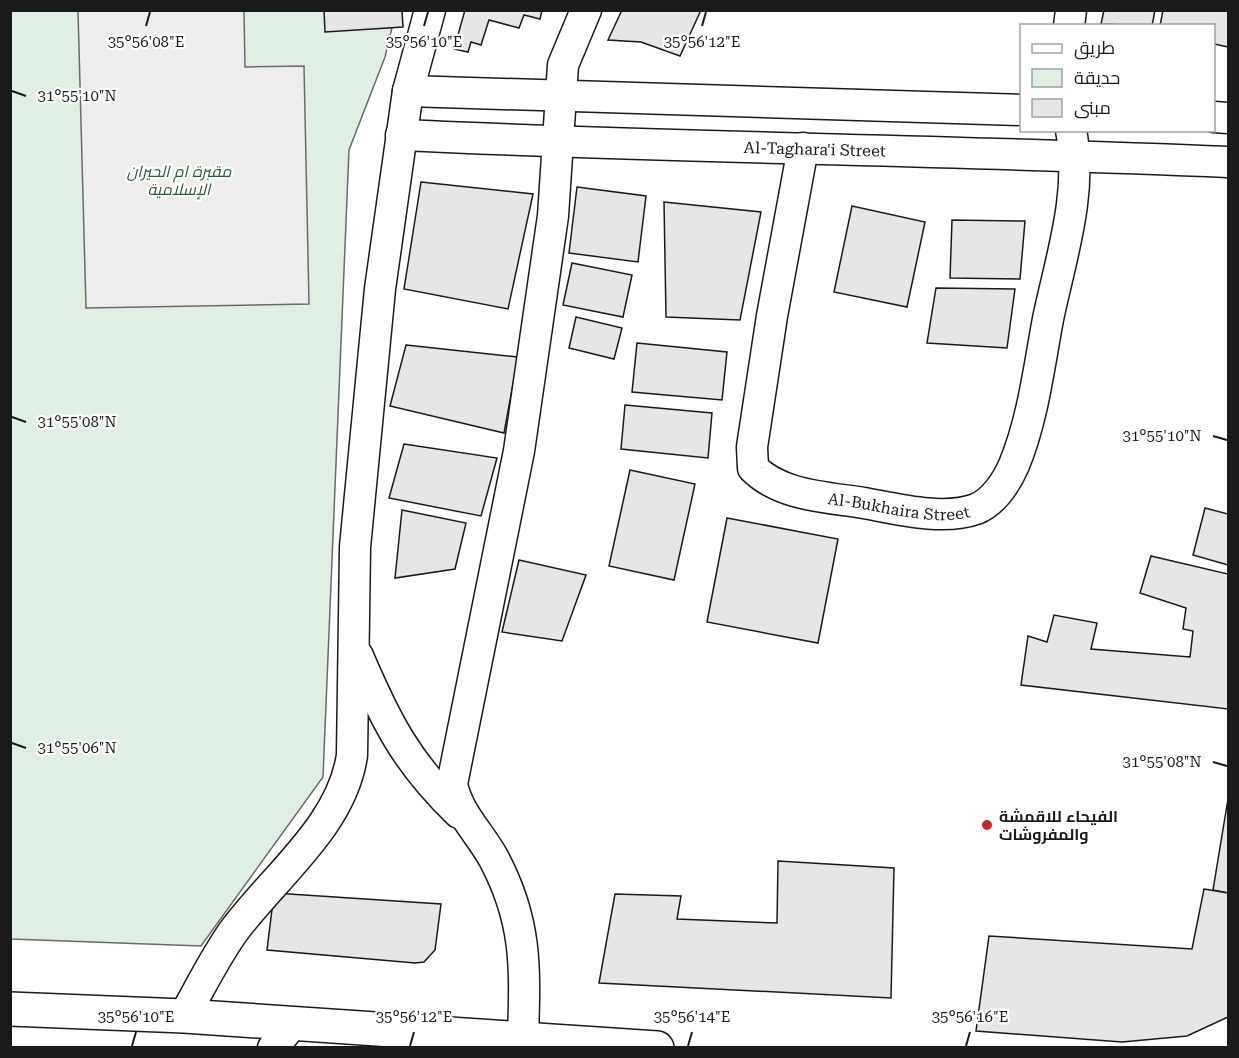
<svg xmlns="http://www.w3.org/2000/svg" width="1239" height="1058" font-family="'Roboto Serif',Cairo,serif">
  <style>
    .green { fill: #e0efe3; stroke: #6a6a6a; stroke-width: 1.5 }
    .parking { fill: #ededed; stroke: #6a6a6a; stroke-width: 1.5 }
    .building { fill: #e6e6e6; stroke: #1a1a1a; stroke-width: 1.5 }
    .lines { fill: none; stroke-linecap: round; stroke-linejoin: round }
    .street-casing { stroke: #1a1a1a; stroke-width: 33 }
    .secondary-casing { stroke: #1a1a1a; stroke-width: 36 }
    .street { stroke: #fff; stroke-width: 30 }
    .secondary { stroke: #fff; stroke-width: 33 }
    .ticks { fill: none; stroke: #1a1a1a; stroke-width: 2 }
    .poi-dot { fill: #c62828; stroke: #fff; stroke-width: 2 }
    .labels { text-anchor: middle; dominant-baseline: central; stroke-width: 4.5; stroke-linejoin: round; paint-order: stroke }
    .street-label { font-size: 16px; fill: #1a1a1a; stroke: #fff }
    .park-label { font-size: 16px; font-style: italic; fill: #2b5a34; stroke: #fff }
    .poi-label { font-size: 16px; font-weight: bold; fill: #1a1a1a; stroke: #fff; text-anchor: start }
    .ticks-label { font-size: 15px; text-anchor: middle; fill: #1a1a1a; stroke: #fff; stroke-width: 4.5; stroke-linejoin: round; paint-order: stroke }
  </style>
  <rect width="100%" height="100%" fill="#fff"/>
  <!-- green -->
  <polygon class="green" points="11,11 396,11 385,57 349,150 323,777 201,946 11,939"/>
  <!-- parking -->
  <polygon class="parking" points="78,11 244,11 245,67 304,66 309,304 86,308"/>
  <!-- building -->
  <g class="building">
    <polygon points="324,10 402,10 403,27 325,32"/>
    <polygon points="465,10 542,10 540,19 524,15 519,28 489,20 481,45 471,42 468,52 454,49"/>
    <polygon points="622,10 701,10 680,56 641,42 608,40"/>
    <polygon points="1104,10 1155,10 1152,26 1101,24"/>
    <polygon points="1163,10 1228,10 1228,47 1214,44 1214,26 1160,26"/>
    <polygon points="421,182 533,194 508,309 404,289"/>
    <polygon points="577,187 646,196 638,262 569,253"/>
    <polygon points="664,202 761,212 740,320 666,317"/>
    <polygon points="852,206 925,222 907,307 834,292"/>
    <polygon points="952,220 1025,221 1020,279 950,278"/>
    <polygon points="572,263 632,275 623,317 563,305"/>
    <polygon points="936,288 1015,289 1007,348 927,343"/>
    <polygon points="576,317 622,328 614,359 569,348"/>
    <polygon points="637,343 727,352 722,400 632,392"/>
    <polygon points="406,345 518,357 504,433 390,406"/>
    <polygon points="625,405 712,413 708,458 621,449"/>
    <polygon points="404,444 497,458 481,516 389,498"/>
    <polygon points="630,470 695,484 674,580 609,566"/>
    <polygon points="1205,508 1228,514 1228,565 1193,555"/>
    <polygon points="402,510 466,523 455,569 395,578"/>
    <polygon points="727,518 838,539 818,643 707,622"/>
    <polygon points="1151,556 1228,574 1228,709 1021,685 1028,636 1047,642 1054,615 1097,623 1091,649 1190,657 1193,631 1183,629 1186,608 1140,593"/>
    <polygon points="519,560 586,575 562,641 502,632"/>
    <polygon points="1228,799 1228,893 1213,890"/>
    <polygon points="778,861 894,868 891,998 599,983 615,894 681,896 677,919 777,923"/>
    <polygon points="1204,889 1228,893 1228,1017 1187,1036 1122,1042 976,1031 989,936 1192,949"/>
    <polygon points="274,893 441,904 435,950 424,962 415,963 267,950"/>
  </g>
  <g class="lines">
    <defs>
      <g id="street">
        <polyline points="1069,26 1071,10"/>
        <polyline points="408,91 1022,110"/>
        <polyline points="1214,117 1228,118"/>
        <path id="s1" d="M401 135C677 148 953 150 1228 162"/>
        <path id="s2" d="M803 148 772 316 752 447 753 468C781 496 826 497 864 503 897 509 943 521 976 509 994 502 1007 481 1014 465 1033 419 1039 367 1048 319 1061 257 1083 193 1071 130"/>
        <path d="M358 656C386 722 407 763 459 813"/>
        <path d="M184 1016C200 988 214 959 233 932 274 876 342 826 352 755L355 547 380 289 408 91 430 10"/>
        <path d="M523 1039C525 970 528 923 494 859 480 833 458 814 452 784L519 451 553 216 563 65 586 10"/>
        <polyline points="273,1048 292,1024"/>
      </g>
      <polyline id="secondary" points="10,1009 184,1016 657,1048"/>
    </defs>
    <!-- street casing -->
    <use href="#street" class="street-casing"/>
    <!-- secondary casing -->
    <use href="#secondary" class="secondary-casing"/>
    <!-- street -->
    <use href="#street" class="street"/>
    <!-- secondary -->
    <use href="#secondary" class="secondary"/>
  </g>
  <!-- ticks -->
  <path class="ticks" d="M146 26 150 12M424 26 428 12M702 26 706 12M12 91 26 96M12 417 26 422M1213 436 1227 440M12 743 26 748M1213 762 1227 766M132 1046 136 1032M410 1046 414 1032M688 1046 692 1032M966 1046 970 1032"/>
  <!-- markers -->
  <circle class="poi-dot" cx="987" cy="825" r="6"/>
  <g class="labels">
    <!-- street labels -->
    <g class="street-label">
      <text stroke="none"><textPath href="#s1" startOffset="414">Al-Taghara'i Street</textPath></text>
      <text stroke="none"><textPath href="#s2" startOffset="478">Al-Bukhaira Street</textPath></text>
    </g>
    <!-- park labels -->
    <g class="park-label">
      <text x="179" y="171">مقبرة ام الحيران<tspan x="179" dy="18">الإسلامية</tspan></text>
    </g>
    <!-- poi labels -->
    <g class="poi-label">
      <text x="999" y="816">الفيحاء للاقمشة<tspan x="999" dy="18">والمفروشات</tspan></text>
    </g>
  </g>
  <g class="ticks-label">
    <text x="146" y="47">35°56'08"E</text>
    <text x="424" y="47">35°56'10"E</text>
    <text x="702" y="47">35°56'12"E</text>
    <text x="77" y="101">31°55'10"N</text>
    <text x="77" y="427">31°55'08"N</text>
    <text x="1162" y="441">31°55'10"N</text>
    <text x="77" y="753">31°55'06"N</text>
    <text x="1162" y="767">31°55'08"N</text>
    <text x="136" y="1022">35°56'10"E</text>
    <text x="414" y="1022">35°56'12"E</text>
    <text x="692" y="1022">35°56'14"E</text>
    <text x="970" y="1022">35°56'16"E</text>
  </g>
  <!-- border -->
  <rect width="1239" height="1058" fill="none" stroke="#1a1a1a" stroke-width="24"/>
  <!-- legend -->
  <rect x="1020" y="24" width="195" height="108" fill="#ffffff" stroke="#a3a3a3" stroke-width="1.5"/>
  <rect x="1032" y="44" width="30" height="9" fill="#ffffff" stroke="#a3a3a3" stroke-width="1.5"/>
  <text x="1074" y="54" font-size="18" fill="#1a1a1a">طريق</text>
  <rect x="1032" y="69" width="30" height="18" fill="#e0efe3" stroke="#a3a3a3" stroke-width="1.5"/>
  <text x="1074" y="84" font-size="18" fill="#1a1a1a">حديقة</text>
  <rect x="1032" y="99" width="30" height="18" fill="#e6e6e6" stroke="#a3a3a3" stroke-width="1.5"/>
  <text x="1074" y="114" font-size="18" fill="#1a1a1a">مبنى</text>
</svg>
